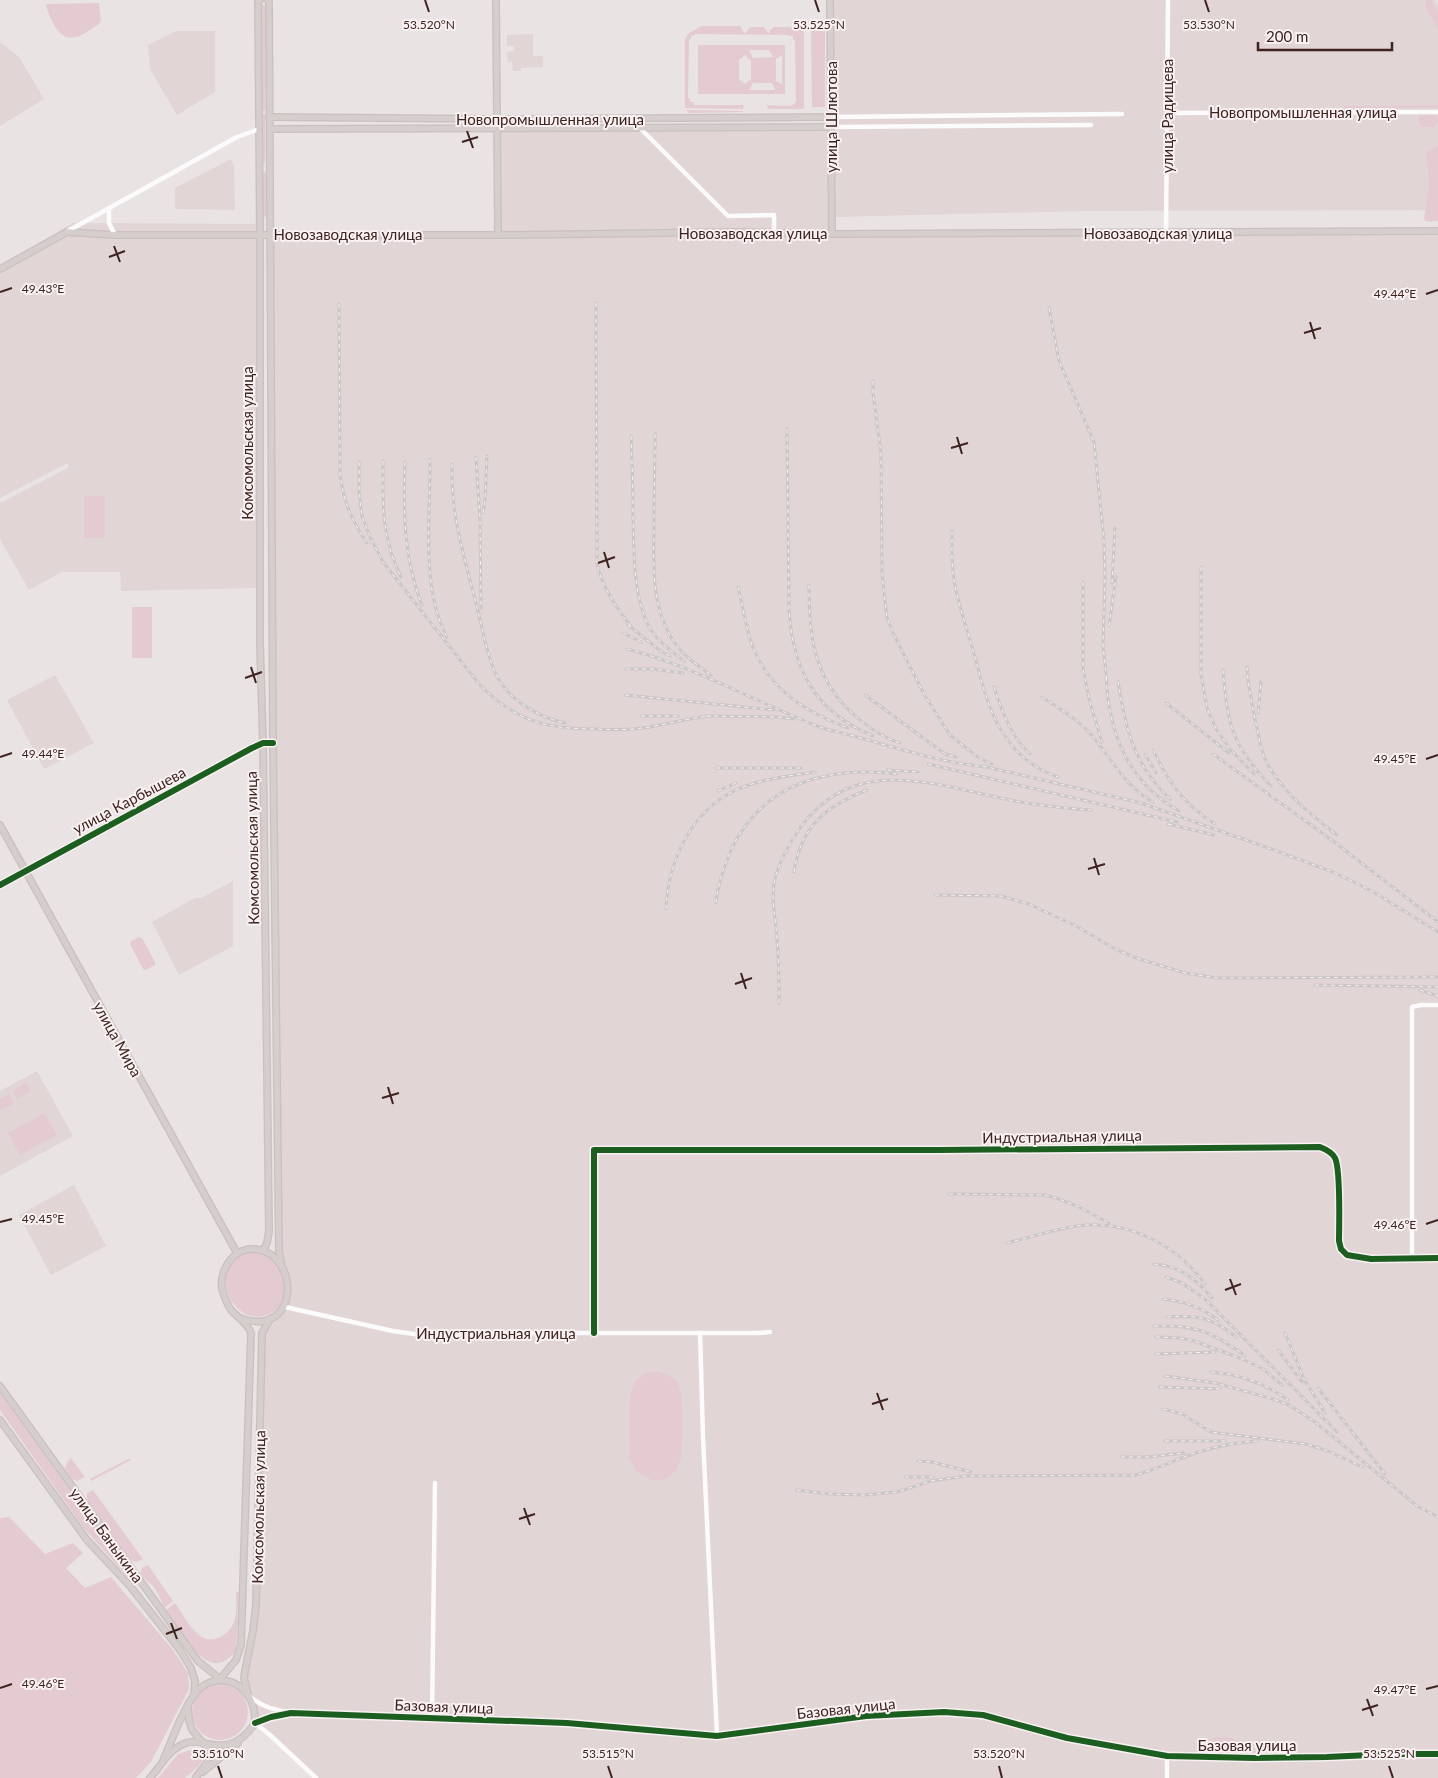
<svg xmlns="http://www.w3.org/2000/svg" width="1438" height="1778" font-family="Lato,sans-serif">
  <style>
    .built { fill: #e1d5d6 }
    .green { fill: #e4cbd2; fill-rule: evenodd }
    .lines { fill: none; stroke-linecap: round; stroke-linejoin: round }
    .major-casing { stroke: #c9c0bf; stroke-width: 8 }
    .minor { stroke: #fcfbfb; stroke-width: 4.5 }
    .major { stroke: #d5cecd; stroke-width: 5.5 }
    .rail-casing { stroke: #cbc7c6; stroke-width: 3 }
    .rail { stroke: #f9f1f2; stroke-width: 1; stroke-dasharray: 4; stroke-linecap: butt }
    .cycleway-casing { stroke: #f9f1f2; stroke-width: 9 }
    .cycleway { stroke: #1b5e20; stroke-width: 6 }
    .ticks { fill: none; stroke: #3e231f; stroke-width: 2 }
    .labels { text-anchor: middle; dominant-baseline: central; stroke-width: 4; stroke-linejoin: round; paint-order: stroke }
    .street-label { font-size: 15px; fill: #3e231f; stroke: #f9f1f2 }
    .ticks-label { font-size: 12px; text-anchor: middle; fill: #3e231f; stroke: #f9f1f2; stroke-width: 4; stroke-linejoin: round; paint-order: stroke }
  </style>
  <rect width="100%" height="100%" fill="#e9e3e3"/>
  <!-- built -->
  <g class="built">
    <polygon points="832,0 1435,0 1438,5 1438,210 1084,211 836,217"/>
    <polygon points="176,31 215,31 215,92 177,115 150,69 148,45"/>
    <polygon points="533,34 533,56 543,56 543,67 521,68 521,71 513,71 512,62 508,62 507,52 514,51 514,46 507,46 507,35"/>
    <polygon points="0,42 19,57 44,99 0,126"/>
    <polygon points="500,131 829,131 830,232 500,233"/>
    <polygon points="231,159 234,166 235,210 175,209 175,188"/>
    <polygon points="72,223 257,224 258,588 121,591 120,572 62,572 29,590 0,539 0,503 68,468 68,463 0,498 0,267"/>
    <polygon points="1438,231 1438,1778 315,1778 255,1723 247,1676 253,1631 265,1326 285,1307 280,1265 271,234"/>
    <polygon points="55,675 94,743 44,769 7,700"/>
    <polygon points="233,881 233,946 179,975 152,922 195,898 201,898"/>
    <polygon points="37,1071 73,1136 0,1176 0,1091"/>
    <polygon points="74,1185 106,1246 51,1275 19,1215"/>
  </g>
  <!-- green -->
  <g class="green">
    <polygon points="1426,0 1431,0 1438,13 1438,29 1425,6"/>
    <path d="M99 3 101 20 99 24C81 36 66 48 53 23 50 17 47 11 46 4Z"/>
    <polygon points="263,4 266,7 265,111 261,111 261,6"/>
    <polygon points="702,26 740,26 745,34 750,27 764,27 769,34 770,30 774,27 804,27 804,109 768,109 767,105 791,106 794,104 796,101 795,40 793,40 793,36 789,36 789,35 695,34 695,35 691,36 691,39 689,39 688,98 690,99 690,102 694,102 694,105 744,105 743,109 685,108 685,39 689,33"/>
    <polygon points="811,26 825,26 825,107 812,107"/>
    <path d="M698 45H785V94H698ZM769 50 773 57 753 58 749 50ZM745 55 751 61V79L745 84 739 79V60ZM782 55V84L776 81V59ZM753 83H772L775 90H749Z"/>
    <polygon points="1342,104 1345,106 1438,105 1438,108 1344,108"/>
    <polygon points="686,110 743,111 743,112 689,113"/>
    <polygon points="261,114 265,114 265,162 263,163 262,162"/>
    <polygon points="1420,115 1436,116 1438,119 1434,127 1422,127 1418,119"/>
    <polygon points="1438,146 1438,221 1433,221 1433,222 1425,221 1424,218 1429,186 1426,152"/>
    <polygon points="264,172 266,173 266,216 264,217 262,217 262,173"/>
    <rect x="84" y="496" width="21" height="42"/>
    <rect x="132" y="607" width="20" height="51"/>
    <polygon points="139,937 142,938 155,962 155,965 146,970 143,969 130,944 131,941"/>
    <polygon points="26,1083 31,1091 17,1099 13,1091"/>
    <polygon points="9,1094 14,1103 0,1111 0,1099"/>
    <polygon points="44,1113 57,1135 20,1155 8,1133"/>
    <path d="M257 1251C278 1257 292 1283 282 1303 280 1309 273 1313 267 1315 229 1329 201 1256 257 1251Z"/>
    <path d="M657 1371C667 1373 676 1377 680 1388 683 1394 683 1449 681 1457 681 1460 679 1464 677 1468 664 1490 637 1480 630 1459 630 1446 628 1396 632 1388 637 1377 645 1372 657 1371Z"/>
    <polygon points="0,1392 136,1582 136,1584 134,1584 83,1527 0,1410"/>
    <polygon points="71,1458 85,1477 77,1481 72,1479 65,1468 67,1462"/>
    <polygon points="128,1459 131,1460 91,1481 90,1479"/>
    <polygon points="93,1490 143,1559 136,1562 130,1560 87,1500 87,1493"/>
    <polygon points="9,1517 45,1554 73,1543 83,1553 66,1568 85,1588 111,1577 173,1650 188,1673 189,1689 151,1762 136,1778 0,1778 0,1518"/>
    <path d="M148 1565 173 1601 164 1608C161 1600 158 1591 152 1585 147 1581 144 1579 140 1573L142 1568Z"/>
    <path d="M236 1592H239L236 1650C209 1689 181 1631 166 1610L175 1603C182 1613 189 1627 199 1635 212 1646 231 1635 235 1619 237 1611 236 1601 236 1592Z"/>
    <circle cx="220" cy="1712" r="28"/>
    <path d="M1215 1737C1228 1737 1237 1736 1244 1749L1213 1750 1210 1748 1209 1744 1212 1739Z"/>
    <path d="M194 1749 205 1750C205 1764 194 1770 185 1778H158L178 1754Z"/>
  </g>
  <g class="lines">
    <defs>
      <g id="major">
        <polyline points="260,0 258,2 260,234 260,644 263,743 269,1231 267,1243 263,1250"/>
        <polyline points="268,0 269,2 273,743 279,1251 282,1268"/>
        <polyline points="496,0 498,235"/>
        <polyline points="830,0 832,234"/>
        <polyline points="269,117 497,119 831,117"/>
        <polyline points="270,129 831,127"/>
        <polyline points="0,269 67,232 115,235 498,235 740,232 832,234 1438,231"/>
        <polyline points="0,825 237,1253"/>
        <polyline points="0,1386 198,1661 220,1679"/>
        <polyline points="0,1420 87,1540 130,1586 180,1650 191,1668 195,1681 194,1696"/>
        <path d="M220 1679 236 1660 241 1645 251 1333C247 1322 238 1318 231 1310 227 1304 224 1296 222 1289 220 1277 225 1265 233 1257 238 1252 246 1249 253 1249 301 1251 301 1340 240 1318"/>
        <polyline points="248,1695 244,1678 245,1671 253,1631 256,1605 262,1333 270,1319"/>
        <polyline points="188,1708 189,1720 192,1730 209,1750 207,1763 196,1777"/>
        <polyline points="203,1772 238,1743"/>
        <path d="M150 1778C161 1766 169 1749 186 1743 194 1740 201 1743 209 1744 230 1749 244 1740 255 1723 255 1708 252 1696 239 1686 226 1677 208 1679 197 1691 184 1706 171 1742 163 1761"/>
      </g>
    </defs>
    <!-- major casing -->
    <use href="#major" class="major-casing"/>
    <!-- minor -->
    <g class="minor">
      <polyline points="1167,113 1438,112"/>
      <polyline points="831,117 1122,114"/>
      <polyline points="831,127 1091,125"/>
      <polyline points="640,128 728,216 774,215 774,233"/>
      <polyline points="109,210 109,223 115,235"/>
      <polyline points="68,231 237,137 259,129"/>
      <polyline points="1166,233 1168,0"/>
      <polyline points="0,885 252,748 263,743 273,743"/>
      <polyline points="1412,1258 1412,1007 1421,1005 1438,1005"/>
      <polyline points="285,1307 393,1331 421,1335 515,1333 758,1333 770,1332"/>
      <path d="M594 1333V1150H938L1320 1147C1325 1149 1332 1152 1335 1158 1341 1170 1339 1225 1339 1241L1341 1249 1347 1255 1371 1259 1438 1258"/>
      <polyline points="700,1333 703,1437 717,1736"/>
      <path d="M249 1696C261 1706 271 1709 287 1712"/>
      <polyline points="432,1719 435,1483"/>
      <polyline points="255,1723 271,1717 291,1713 567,1723 717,1736 866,1716 944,1712 983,1715 1067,1738 1167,1756 1254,1758 1327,1757 1391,1754 1438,1754"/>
      <polyline points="255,1723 270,1735 316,1778"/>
      <polyline points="1167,1778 1167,1756"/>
    </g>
    <!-- major -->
    <use href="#major" class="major"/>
    <defs>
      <g id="rail">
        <path d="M596 303 597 564C603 589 617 608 632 628"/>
        <path d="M339 304 340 473C343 501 351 519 367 543"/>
        <polyline points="1049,308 1059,361 1094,442 1104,541 1105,579 1103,645 1107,683"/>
        <polyline points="873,381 873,393 881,453 882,574 887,618 894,635 925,696 950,735 976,756 992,764"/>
        <path d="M787 429 789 608C792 669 815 712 873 736"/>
        <path d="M655 434C655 463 654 492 654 521 654 562 650 603 672 639 681 654 697 665 711 675"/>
        <path d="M631 436C632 461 633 487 633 513 634 548 632 603 653 633 661 644 674 653 684 661"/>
        <polyline points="476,457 480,519 481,608"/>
        <path d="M430 459C431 514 420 588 447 637"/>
        <path d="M383 461C383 505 381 536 401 577"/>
        <path d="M359 462V491L362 516 370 537 383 562 479 684C515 721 545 729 596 729 615 730 632 730 650 727 671 723 690 718 711 716"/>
        <path d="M405 462C403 511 404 560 422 605"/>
        <path d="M452 464C450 512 465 561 477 607 483 631 487 658 499 680 512 702 541 718 565 723"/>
        <polyline points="483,513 485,500 487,456"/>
        <path d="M952 531C952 549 951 567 955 585 959 608 968 631 974 654 982 682 988 712 1005 736 1017 755 1037 770 1058 777"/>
        <polyline points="1201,567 1201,675 1207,708 1216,729 1231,750 1254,774"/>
        <polyline points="1083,582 1083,669 1090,703 1102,742"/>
        <polyline points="1112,583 1115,528"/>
        <path d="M809 585C809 635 813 676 851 712 866 726 881 737 900 743"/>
        <path d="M738 587C743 607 746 629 753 648 771 691 806 712 848 728"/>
        <polyline points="628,625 662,652 670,656"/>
        <polyline points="1109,626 1116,577"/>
        <polyline points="623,633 641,642"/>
        <path d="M627 649C693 666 754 701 817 726 830 731 844 733 857 737 900 749 943 763 987 767L1141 803 1260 845 1333 872 1356 883 1375 893 1438 932"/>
        <path d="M1247 667C1248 686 1252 705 1256 724 1259 736 1260 749 1266 761 1281 791 1311 815 1337 835"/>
        <polyline points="626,669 654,669 683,673"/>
        <path d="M1223 670C1228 725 1231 745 1271 786"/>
        <path d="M1106 677C1109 734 1128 782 1179 811"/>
        <path d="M1118 681C1125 727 1134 766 1170 799"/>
        <path d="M994 687C1002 711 1011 737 1030 754"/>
        <polyline points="625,695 774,710"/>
        <polyline points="865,695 945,754 956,757"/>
        <path d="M1042 697C1057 707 1073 716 1086 729 1110 754 1121 784 1153 802"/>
        <polyline points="1166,703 1229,753"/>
        <polyline points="1258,713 1261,682"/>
        <polyline points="641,716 678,716"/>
        <polyline points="706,716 778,717 793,719"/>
        <path d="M1153 750C1170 784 1182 803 1215 824"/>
        <polyline points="1145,754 1156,773"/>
        <polyline points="1213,754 1329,838 1438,922"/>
        <polyline points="928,764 1177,822"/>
        <polyline points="716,768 801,768"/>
        <polyline points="888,770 918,772"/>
        <polyline points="718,791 736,783"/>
        <polyline points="1168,824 1214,835"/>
        <path d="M794 872C801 826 826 806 867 790"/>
        <polyline points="935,895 1001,896 1029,904 1076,926 1115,949 1136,958 1185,973 1217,978 1438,977"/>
        <path d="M716 903C718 883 724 866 732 848 764 782 829 766 896 774"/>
        <path d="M666 909C668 862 690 813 734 791 759 779 788 776 815 772"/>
        <polyline points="1315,985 1438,987"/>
        <polyline points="1420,990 1438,996"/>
        <path d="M779 1003C779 982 779 960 777 939 776 919 771 903 774 883 777 866 790 842 800 828 853 754 932 784 1005 799 1033 805 1062 808 1091 810"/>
        <polyline points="949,1194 1044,1195 1056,1198 1079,1207 1109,1223"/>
        <path d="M1007 1243C1032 1237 1060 1227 1086 1225 1132 1222 1179 1247 1205 1284"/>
        <path d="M1154 1264C1180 1266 1195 1278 1212 1298"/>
        <polyline points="1166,1277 1182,1283 1205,1299 1337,1432"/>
        <path d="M1163 1299C1184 1301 1201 1307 1218 1320"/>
        <path d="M1167 1317C1198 1315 1211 1317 1236 1337"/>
        <path d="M1154 1326C1195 1325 1212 1331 1245 1356"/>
        <polyline points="1285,1333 1304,1379 1325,1413"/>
        <polyline points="1156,1337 1180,1338 1194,1341 1240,1358 1263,1369 1282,1385"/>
        <polyline points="1278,1350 1302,1382"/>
        <polyline points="1156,1354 1215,1352"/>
        <path d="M1211 1372C1240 1374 1264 1383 1288 1400"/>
        <polyline points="1165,1376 1215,1383 1273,1399 1289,1405 1315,1422 1417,1506 1438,1517"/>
        <polyline points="1160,1387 1220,1389"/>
        <polyline points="1318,1388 1385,1474"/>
        <polyline points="1163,1409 1182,1414 1211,1432 1306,1444 1328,1451 1362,1467"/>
        <polyline points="1165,1441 1225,1441"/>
        <polyline points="1121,1457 1147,1457 1184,1453"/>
        <polyline points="918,1461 932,1462 971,1472"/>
        <polyline points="905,1477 933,1477"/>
        <path d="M797 1490 830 1494 864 1495 897 1492 931 1481 966 1476 1135 1475C1152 1471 1166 1464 1182 1458 1206 1448 1231 1443 1257 1441"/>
      </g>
    </defs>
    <!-- rail casing -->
    <use href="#rail" class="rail-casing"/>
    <!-- rail -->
    <use href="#rail" class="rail"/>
    <defs>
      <g id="cycleway">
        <polyline points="0,885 252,748 263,743 273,743"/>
        <path d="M594 1333V1150H938L1320 1147C1325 1149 1332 1152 1335 1158 1341 1170 1339 1225 1339 1241L1341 1249 1347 1255 1371 1259 1438 1258"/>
        <polyline points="255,1723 271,1717 291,1713 567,1723 717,1736 866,1716 944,1712 983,1715 1067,1738 1167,1756 1254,1758 1327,1757 1391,1754 1438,1754"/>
      </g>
    </defs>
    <!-- cycleway casing -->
    <use href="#cycleway" class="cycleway-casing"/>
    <!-- cycleway -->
    <use href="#cycleway" class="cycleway"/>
  </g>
  <!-- ticks -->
  <path class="ticks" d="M425 0 429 12M815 0 819 12M1205 0 1209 12M467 131 473 148M462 142 478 137M114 246 120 262M109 257 125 251M0 292 12 288M1426 294 1438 290M1310 322 1315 339M1304 333 1321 328M957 437 962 454M951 448 968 443M604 552 609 568M598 563 615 557M251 667 256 683M245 678 262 672M0 757 12 753M1426 759 1438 755M1094 858 1099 875M1088 869 1105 864M741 973 746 989M735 984 752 978M388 1087 393 1104M382 1098 399 1093M0 1222 12 1219M1426 1224 1438 1220M1230 1279 1236 1295M1225 1290 1241 1284M877 1393 883 1410M872 1404 888 1399M524 1508 530 1525M519 1519 535 1514M171 1623 177 1639M166 1634 182 1628M0 1688 12 1684M1426 1689 1438 1686M1367 1699 1373 1716M1362 1710 1378 1705M218 1766 222 1778M608 1766 612 1778M999 1766 1002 1778M1389 1766 1393 1778"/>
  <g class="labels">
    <!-- street labels -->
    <g class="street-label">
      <text x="1303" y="112">Новопромышленная улица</text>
      <text transform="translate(1167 116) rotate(-90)">улица Радищева</text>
      <text transform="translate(831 117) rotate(-90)">улица Шлютова</text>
      <text x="550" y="119">Новопромышленная улица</text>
      <text x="753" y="233">Новозаводская улица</text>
      <text x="1158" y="233">Новозаводская улица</text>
      <text x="348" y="234">Новозаводская улица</text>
      <text transform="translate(247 443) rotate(-90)">Комсомольская улица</text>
      <text transform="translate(129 800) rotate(-28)">улица Карбышева</text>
      <text transform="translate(252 848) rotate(-91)">Комсомольская улица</text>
      <text transform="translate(118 1039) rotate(61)">улица Мира</text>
      <text transform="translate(1062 1136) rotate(-1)">Индустриальная улица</text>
      <text x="496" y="1333">Индустриальная улица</text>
      <text transform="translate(258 1507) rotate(-89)">Комсомольская улица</text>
      <text transform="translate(107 1535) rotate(54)">улица Баныкина</text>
      <text transform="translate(444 1706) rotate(2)">Базовая улица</text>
      <text transform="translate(846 1708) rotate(-6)">Базовая улица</text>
      <text x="1247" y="1745">Базовая улица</text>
    </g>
  </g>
  <g class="ticks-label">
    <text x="429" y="29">53.520°N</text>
    <text x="819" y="29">53.525°N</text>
    <text x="1209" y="29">53.530°N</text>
    <text x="43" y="293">49.43°E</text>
    <text x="1395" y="298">49.44°E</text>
    <text x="43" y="758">49.44°E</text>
    <text x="1395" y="763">49.45°E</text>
    <text x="43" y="1223">49.45°E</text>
    <text x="1395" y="1229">49.46°E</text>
    <text x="43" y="1688">49.46°E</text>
    <text x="1395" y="1694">49.47°E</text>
    <text x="218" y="1758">53.510°N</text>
    <text x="608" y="1758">53.515°N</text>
    <text x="999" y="1758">53.520°N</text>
    <text x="1389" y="1758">53.525°N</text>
  </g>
  <!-- scale -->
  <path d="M1258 42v8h134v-8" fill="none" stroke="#3e231f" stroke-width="2.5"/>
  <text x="1266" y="42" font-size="15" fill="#3e231f" stroke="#f9f1f2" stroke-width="4" paint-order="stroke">200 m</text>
</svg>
